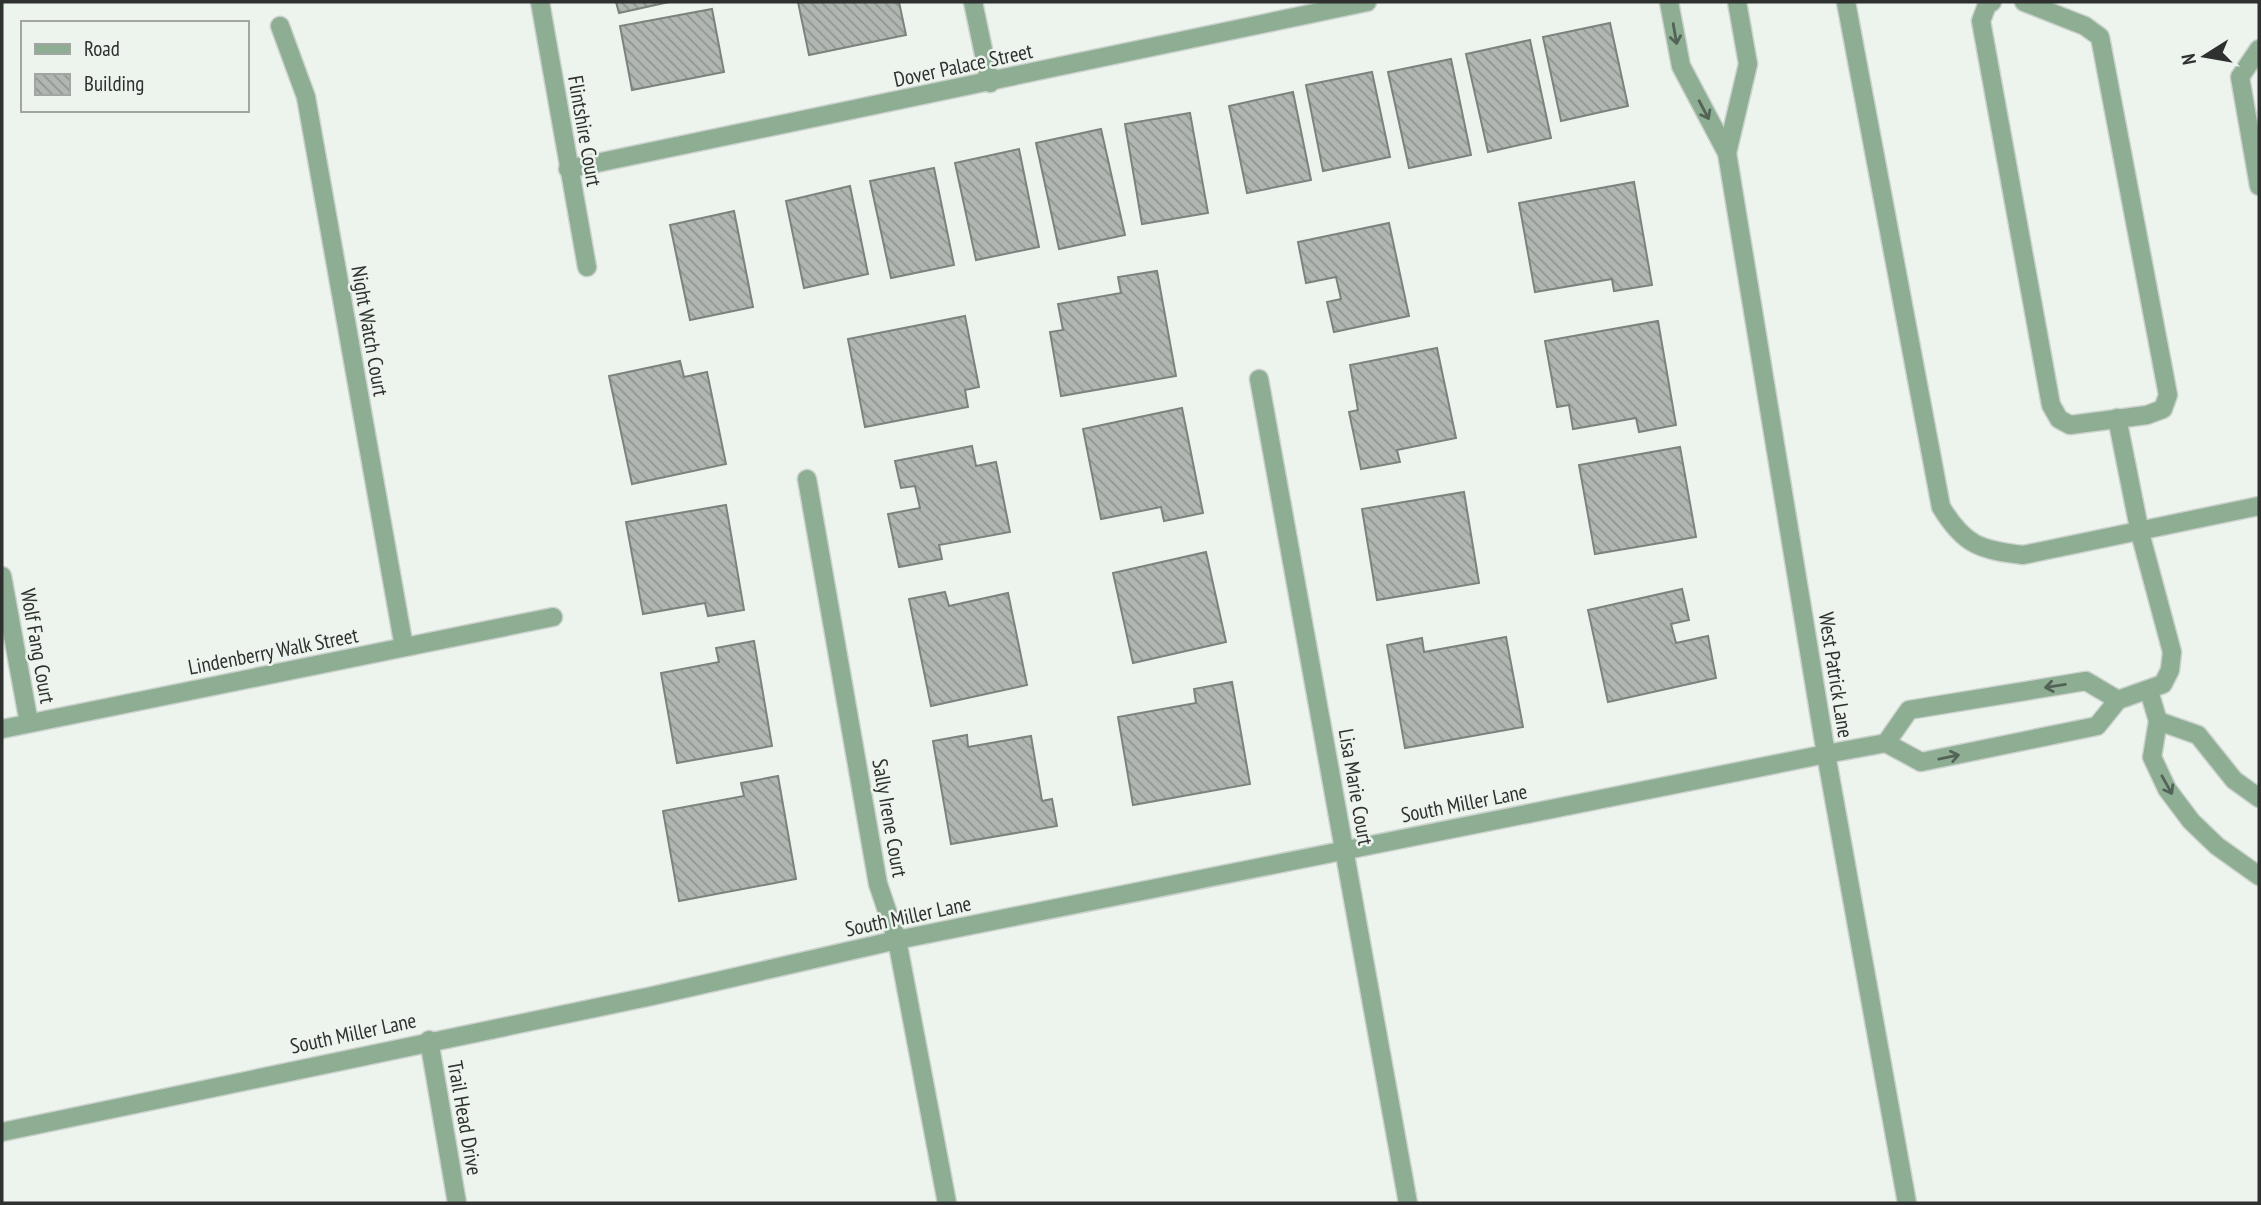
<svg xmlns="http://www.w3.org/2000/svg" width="2261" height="1205" font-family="'PT Sans Narrow',sans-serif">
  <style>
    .building { fill: url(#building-back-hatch); stroke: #7c837d; stroke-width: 2 }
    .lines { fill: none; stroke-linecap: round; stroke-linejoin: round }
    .minor-casing { stroke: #cbd1cc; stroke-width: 21 }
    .minor { stroke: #8dae93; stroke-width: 18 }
    .oneway { stroke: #546357 }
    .labels { text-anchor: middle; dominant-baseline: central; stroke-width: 5; stroke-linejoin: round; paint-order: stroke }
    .street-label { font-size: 21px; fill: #2e312f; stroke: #edf4ee }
  </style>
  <defs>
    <pattern id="building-back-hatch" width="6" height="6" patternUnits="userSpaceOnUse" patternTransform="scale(1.75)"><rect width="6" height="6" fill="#b0b6b1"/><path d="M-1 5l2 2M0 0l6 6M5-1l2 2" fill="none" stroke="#909590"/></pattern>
  </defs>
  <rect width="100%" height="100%" fill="#edf4ee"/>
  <!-- building -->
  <g class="building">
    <polygon points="616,2 669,2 619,13"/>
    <polygon points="798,2 899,2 906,35 809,55"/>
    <polygon points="712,9 724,72 632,90 620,26"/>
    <polygon points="1610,23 1628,106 1561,121 1543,37"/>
    <polygon points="1530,40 1551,138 1488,152 1466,54"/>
    <polygon points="1451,59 1471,155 1409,168 1388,72"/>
    <polygon points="1372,72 1390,157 1323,171 1306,85"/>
    <polygon points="1293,92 1311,180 1247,193 1229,106"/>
    <polygon points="1190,113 1208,213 1142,224 1125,124"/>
    <polygon points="1101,129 1125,235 1059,249 1036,143"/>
    <polygon points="1019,149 1039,247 976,260 955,163"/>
    <polygon points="934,168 954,265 891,278 870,181"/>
    <polygon points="1634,182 1652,285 1614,291 1612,279 1535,292 1519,203"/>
    <polygon points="850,186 868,274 804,288 786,201"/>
    <polygon points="734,211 753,307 690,320 670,225"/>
    <polygon points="1389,223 1409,316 1334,332 1327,302 1341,299 1336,277 1306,283 1298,242"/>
    <polygon points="1157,271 1176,376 1061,396 1050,332 1063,330 1058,304 1121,293 1118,277"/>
    <polygon points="965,316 979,387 965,390 968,407 865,427 848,339"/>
    <polygon points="1658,321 1676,425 1639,432 1636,418 1573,429 1569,405 1557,407 1545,341"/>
    <polygon points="1437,348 1456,438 1397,450 1400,462 1361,469 1349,412 1358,410 1350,365"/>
    <polygon points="680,361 684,377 707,372 726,464 632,484 609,376"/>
    <polygon points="1182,408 1203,513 1164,521 1161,507 1101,519 1083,429"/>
    <polygon points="972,446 976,466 996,462 1010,532 939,545 942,559 899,567 888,514 920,508 915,486 901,488 895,461"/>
    <polygon points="1680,447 1696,537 1595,554 1579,465"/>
    <polygon points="1464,492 1479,583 1377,600 1362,509"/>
    <polygon points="726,505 744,610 708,616 705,603 643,614 626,522"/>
    <polygon points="1206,552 1226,642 1133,663 1113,573"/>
    <polygon points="1682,589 1689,620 1671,624 1676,643 1708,636 1716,678 1608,702 1588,610"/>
    <polygon points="945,592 949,606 1008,593 1027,685 931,706 909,599"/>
    <polygon points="1506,637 1523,727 1405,748 1387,645 1422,638 1424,652"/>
    <polygon points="754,641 772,746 677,763 661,673 719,662 716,648"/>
    <polygon points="1232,682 1250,784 1133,805 1118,717 1196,703 1194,689"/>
    <polygon points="967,735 968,747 1031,736 1042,801 1052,799 1057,826 951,844 933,741"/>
    <polygon points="778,776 796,879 679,901 663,811 744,796 741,783"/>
  </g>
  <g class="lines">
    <defs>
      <g id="minor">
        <polyline points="540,2 587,267"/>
        <polyline points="973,2 990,83"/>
        <polyline points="1669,2 1681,66 1727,153 1826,754 1907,1203"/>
        <path d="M1846 2 1941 507C1964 545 1980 550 2023 555L2259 506"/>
        <polyline points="1992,2 1987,5 1981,21 2051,405 2059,419 2070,425 2147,415 2163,409 2168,395 2100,37 2085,26 2024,2"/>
        <polyline points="280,26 306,97 404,647"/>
        <polyline points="2259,49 2240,77 2259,186"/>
        <polyline points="1727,153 1748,64 1737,2"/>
        <polyline points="568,169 1367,2"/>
        <polyline points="1259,379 1408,1203"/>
        <polyline points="807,479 878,884 897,940 947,1203"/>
        <polyline points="2,576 29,723"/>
        <polyline points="2149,691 2158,721 2152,757 2167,789 2191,821 2217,846 2259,876"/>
        <polyline points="2158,721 2198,735 2234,780 2259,798"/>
        <polyline points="2,729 553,617"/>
        <polyline points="1886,743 1909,710 2086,681 2118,700"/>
        <polyline points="429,1040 457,1203"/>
        <polyline points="2,1132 652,996 897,940 1826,754 1886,743 1921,762 2097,726 2118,700 2163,684 2170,670 2172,652 2140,533 2117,418"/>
      </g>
    </defs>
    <!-- minor casing -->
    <use href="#minor" class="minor-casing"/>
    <!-- minor -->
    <use href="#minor" class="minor"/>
  </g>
  <!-- one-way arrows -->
  <defs><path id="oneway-shaft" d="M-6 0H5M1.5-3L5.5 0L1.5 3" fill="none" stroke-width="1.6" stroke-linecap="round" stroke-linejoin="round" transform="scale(1.75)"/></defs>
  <g class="oneway">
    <use href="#oneway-shaft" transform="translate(1675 34) rotate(80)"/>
    <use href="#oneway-shaft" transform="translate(1704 110) rotate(62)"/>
    <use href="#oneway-shaft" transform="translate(2055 686) rotate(171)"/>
    <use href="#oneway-shaft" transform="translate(1949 757) rotate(-12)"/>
    <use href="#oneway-shaft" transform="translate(2167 785) rotate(61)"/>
  </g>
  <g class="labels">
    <!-- street labels -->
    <g class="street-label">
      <text transform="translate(963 65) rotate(-12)">Dover Palace Street</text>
      <text transform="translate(585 131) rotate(80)">Flintshire Court</text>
      <text transform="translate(370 331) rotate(80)">Night Watch Court</text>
      <text transform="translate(38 646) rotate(80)">Wolf Fang Court</text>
      <text transform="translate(273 651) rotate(-11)">Lindenberry Walk Street</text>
      <text transform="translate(1836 675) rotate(81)">West Patrick Lane</text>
      <text transform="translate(1356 787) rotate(80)">Lisa Marie Court</text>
      <text transform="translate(1464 803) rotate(-11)">South Miller Lane</text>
      <text transform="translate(890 818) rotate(80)">Sally Irene Court</text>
      <text transform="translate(908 916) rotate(-12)">South Miller Lane</text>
      <text transform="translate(353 1033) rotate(-12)">South Miller Lane</text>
      <text transform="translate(465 1118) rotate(80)">Trail Head Drive</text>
    </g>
  </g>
  <!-- border -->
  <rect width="2261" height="1205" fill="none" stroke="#2e312f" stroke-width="7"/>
  <!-- legend -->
  <rect x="21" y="21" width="228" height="91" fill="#edf4ee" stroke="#a1a6a2" stroke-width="2"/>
  <rect x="35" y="44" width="35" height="10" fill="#8dae93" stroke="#a1a6a2" stroke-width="2"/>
  <text x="84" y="56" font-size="21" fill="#2e312f">Road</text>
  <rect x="35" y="74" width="35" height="21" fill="url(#building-back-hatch)" stroke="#a1a6a2" stroke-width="2"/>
  <text x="84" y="91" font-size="21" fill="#2e312f">Building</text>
  <!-- north arrow -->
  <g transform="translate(2205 56) rotate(259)" stroke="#edf4ee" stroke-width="5" paint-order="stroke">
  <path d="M0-5L12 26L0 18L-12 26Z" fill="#2e312f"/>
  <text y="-10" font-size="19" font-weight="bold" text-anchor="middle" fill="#2e312f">N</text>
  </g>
</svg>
